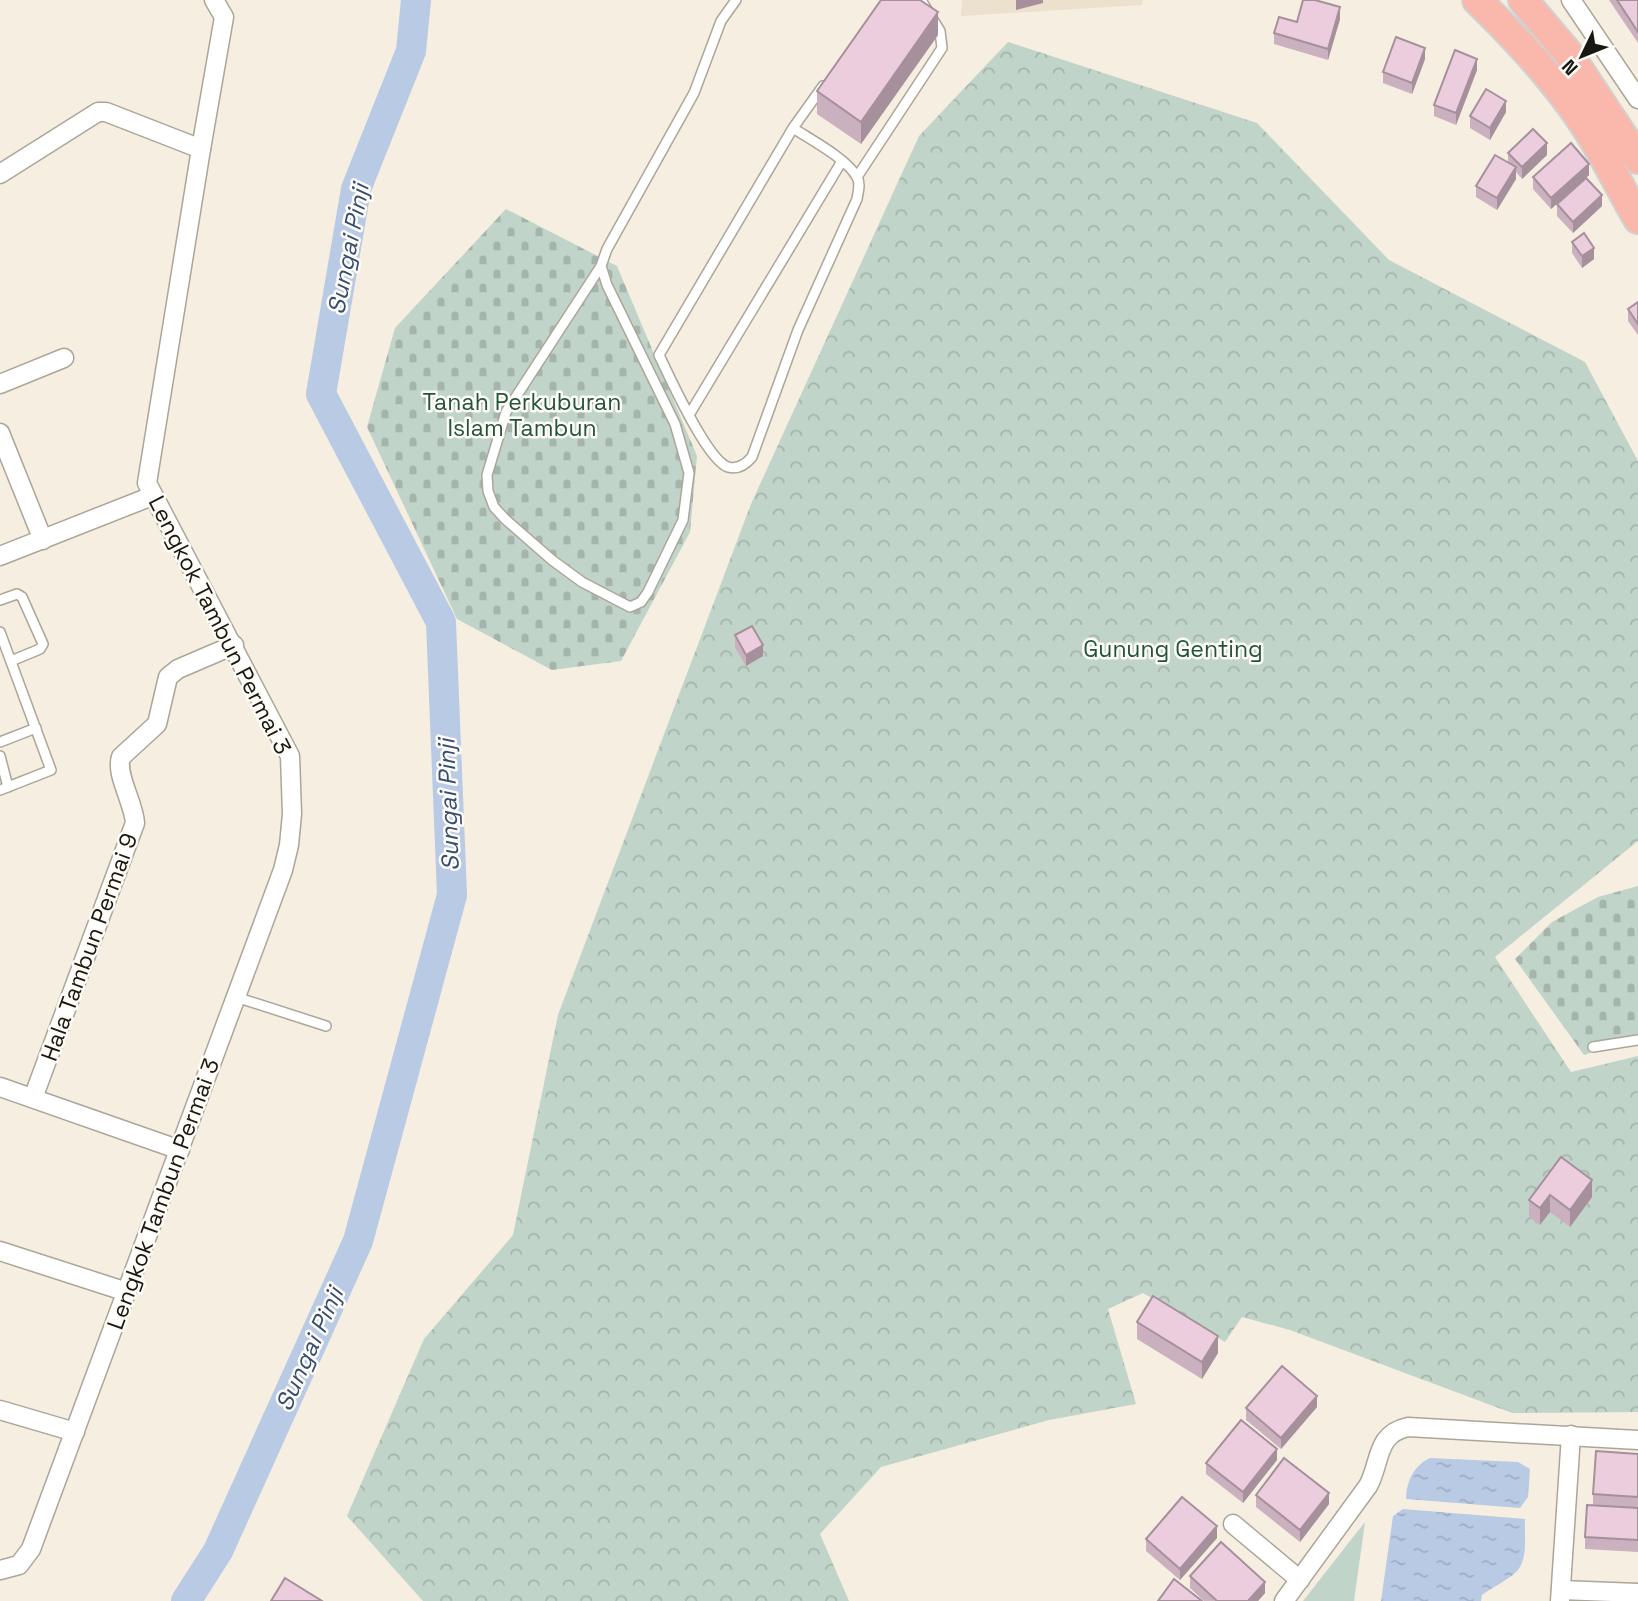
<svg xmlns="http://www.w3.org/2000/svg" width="1638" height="1601" font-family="'Space Grotesk',sans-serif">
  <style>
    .built { fill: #ece1cd }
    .forest { fill: url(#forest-crowns) }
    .cemetery { fill: url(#cemetery-stones) }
    .green { fill: #c1d4c9 }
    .water { fill: url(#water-ripples) }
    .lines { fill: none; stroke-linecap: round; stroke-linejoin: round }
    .river { stroke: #b9cae4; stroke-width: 30 }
    .lane-casing { stroke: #aca699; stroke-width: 12 }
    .street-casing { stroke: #aca699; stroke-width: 21 }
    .primary-casing { stroke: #d1d1d0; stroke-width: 32 }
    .lane { stroke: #fff; stroke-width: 9 }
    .street { stroke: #fff; stroke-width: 18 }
    .primary { stroke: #fab8ac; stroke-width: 28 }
    .wall { fill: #cbb0bf }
    .shaded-wall { fill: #a5909b }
    .building { fill: #eccdde; stroke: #a5909b; stroke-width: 2 }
    .labels { text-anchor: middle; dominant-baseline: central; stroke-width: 5; stroke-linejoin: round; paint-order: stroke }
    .park-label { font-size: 23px; fill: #20543b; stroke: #fffcf7 }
    .street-label { font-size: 23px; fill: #191712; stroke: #fffcf7 }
    .water-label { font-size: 24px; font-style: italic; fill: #354d73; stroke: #fffcf7 }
  </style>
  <defs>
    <pattern id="forest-crowns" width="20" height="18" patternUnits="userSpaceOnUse" patternTransform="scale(1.75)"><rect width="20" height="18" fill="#c1d4c9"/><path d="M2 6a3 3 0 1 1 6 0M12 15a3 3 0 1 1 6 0" fill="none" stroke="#a5b5ac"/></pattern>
    <pattern id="cemetery-stones" width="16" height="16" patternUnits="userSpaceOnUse" patternTransform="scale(1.75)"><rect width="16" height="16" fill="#c1d4c9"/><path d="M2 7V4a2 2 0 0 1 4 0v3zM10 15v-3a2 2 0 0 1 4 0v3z" fill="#a5b5ac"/></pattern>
    <pattern id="water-ripples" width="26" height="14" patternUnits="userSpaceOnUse" patternTransform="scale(1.75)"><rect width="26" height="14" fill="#b9cae4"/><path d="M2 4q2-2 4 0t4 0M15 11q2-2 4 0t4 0" fill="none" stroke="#9eadc3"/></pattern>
  </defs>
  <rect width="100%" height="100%" fill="#f5eee1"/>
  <!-- built -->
  <polygon class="built" points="962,0 1143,0 1142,5 961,16"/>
  <!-- forest -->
  <polygon class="forest" points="1008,42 1257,123 1389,260 1585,362 1638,461 1638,841 1495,957 1571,1072 1638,1056 1638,1412 1512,1413 1290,1330 1242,1317 1225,1342 1143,1293 1108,1309 1136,1404 1049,1420 881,1467 820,1534 849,1601 423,1601 347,1516 424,1339 513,1235 558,1015 751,504 919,136"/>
  <!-- cemetery -->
  <g class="cemetery">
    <polygon points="506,209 617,266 697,456 690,532 621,661 552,670 457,619 367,427 395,328"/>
    <polygon points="1638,886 1638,1036 1584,1055 1515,959 1552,922 1598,897"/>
  </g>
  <!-- green -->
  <polygon class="green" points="1365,1522 1354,1601 1303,1601"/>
  <!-- water -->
  <g class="water">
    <path d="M1430 1458 1518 1462 1530 1469 1528 1497 1520 1508 1406 1499C1406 1482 1414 1465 1430 1458Z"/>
    <path d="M1403 1509 1525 1519C1524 1536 1529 1561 1515 1573 1505 1582 1492 1587 1482 1595L1481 1601H1381L1393 1516Z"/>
  </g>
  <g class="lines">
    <!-- river -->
    <polyline class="river" points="186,1601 218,1551 358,1241 452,895 441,622 321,394 356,189 411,51 416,0"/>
    <defs>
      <g id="lane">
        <path d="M793 128C811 140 846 158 857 177 861 184 858 192 857 199L798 330 752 457C746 464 738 470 728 467 707 460 670 378 659 355L793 128 823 86"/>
        <polyline points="857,177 942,48 940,31 921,0"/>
        <polyline points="601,266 506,412 487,475 488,491 494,507 505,519 552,560 582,582 630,607 641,602 648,592 683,520 689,473 675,424 607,285 601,266 607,249 694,93 721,21 736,0"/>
        <polyline points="689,415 842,161"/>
        <polyline points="0,600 17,594 22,597 43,644 40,649 11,661"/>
        <polyline points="0,632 51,770 0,790"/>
        <polyline points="0,742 36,728"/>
        <polyline points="0,756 8,787"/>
        <polyline points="236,997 326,1026"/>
        <polyline points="1593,1047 1638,1040"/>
      </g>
      <g id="street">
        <polyline points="1571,0 1638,99"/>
        <polyline points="0,174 98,112 106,112 201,149"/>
        <polyline points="0,384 64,358"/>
        <polyline points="0,433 43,540"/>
        <polyline points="0,556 152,496"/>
        <polyline points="0,1087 180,1150"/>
        <path d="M33 1098 135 823C134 803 115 774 121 757L157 724 168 677 178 669 234 645"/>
        <polyline points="0,1251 127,1292"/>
        <polyline points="0,1410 75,1432"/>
        <polyline points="1233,1524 1300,1580"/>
        <polyline points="0,1570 19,1565 31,1549 283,870 289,845 292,814 290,756 147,483 201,149 224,17 214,0"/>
        <polyline points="1561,1590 1638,1593"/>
        <path d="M1284 1601 1368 1486C1381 1463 1375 1434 1408 1427L1638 1440"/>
        <polyline points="1560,1601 1571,1435"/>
      </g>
      <g id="primary">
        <path d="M1477 0C1515 37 1552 76 1582 121 1603 152 1619 186 1638 219"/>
        <polyline points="1523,0 1568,53 1638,159"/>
      </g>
    </defs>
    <!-- lane casing -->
    <use href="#lane" class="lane-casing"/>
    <!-- street casing -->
    <use href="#street" class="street-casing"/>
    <!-- primary casing -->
    <use href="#primary" class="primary-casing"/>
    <!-- lane -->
    <use href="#lane" class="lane"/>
    <!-- street -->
    <use href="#street" class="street"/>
    <!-- primary -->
    <use href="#primary" class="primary"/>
  </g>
  <!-- wall -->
  <g class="wall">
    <polygon points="1609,0 1638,0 1638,43"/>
    <polygon points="1340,19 1328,60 1274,44 1274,33 1297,22"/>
    <polygon points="938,35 861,144 817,114 817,91"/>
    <polygon points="1425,59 1412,94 1383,83 1383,72"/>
    <polygon points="1477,70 1456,125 1434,116 1434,105"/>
    <polygon points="1506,112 1490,140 1470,128 1470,116"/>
    <polygon points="1508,153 1547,155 1522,179 1516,172 1516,179 1497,210 1476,197 1476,186 1508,163"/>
    <polygon points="1589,175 1586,178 1602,206 1573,233 1557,216 1557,204 1566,196 1551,209 1533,189 1533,177"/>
    <polygon points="1572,242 1594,259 1582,268 1572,253"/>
    <polygon points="1638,302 1638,335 1628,321 1628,309"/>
    <polygon points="735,635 763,656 746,666 735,647"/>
    <polygon points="1561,1157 1592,1197 1570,1227 1550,1212 1540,1225 1529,1217 1529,1200"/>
    <polygon points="1137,1322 1218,1353 1202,1379 1137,1339"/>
    <polygon points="1317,1407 1281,1449 1246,1420 1246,1408"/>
    <polygon points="1638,1454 1638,1552 1585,1549 1585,1537 1629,1508 1593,1505 1593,1494"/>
    <polygon points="1277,1460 1243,1503 1206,1474 1206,1463"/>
    <polygon points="1256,1495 1329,1504 1300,1542 1256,1507"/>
    <polygon points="1217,1538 1180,1580 1146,1551 1146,1539"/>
    <polygon points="1190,1576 1265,1593 1258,1601 1204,1601 1190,1588"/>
  </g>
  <!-- shaded-wall -->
  <g class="shaded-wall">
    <polygon points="1016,0 1043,0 1043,3 1016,10"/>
    <polygon points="1340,7 1340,19 1328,60 1328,49"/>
    <polygon points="938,12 938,35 861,144 861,122"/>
    <polygon points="1425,48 1425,59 1412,94 1412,83"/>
    <polygon points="1477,59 1477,70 1456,125 1456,113"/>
    <polygon points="1506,101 1506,112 1490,140 1490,128"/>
    <polygon points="1547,143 1547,155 1522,179 1522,167"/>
    <polygon points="1589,164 1589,175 1551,209 1551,198"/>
    <polygon points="1516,167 1516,179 1497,210 1497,198"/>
    <polygon points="1602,195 1602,206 1573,233 1573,222"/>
    <polygon points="1594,248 1594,259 1582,268 1582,256"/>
    <polygon points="763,645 763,656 746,666 746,655"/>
    <polygon points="1592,1180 1592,1197 1570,1227 1570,1210"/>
    <polygon points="1550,1195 1550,1212 1540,1225 1540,1208"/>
    <polygon points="1218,1336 1218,1353 1202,1379 1202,1362"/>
    <polygon points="1317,1396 1317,1407 1281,1449 1281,1438"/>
    <polygon points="1277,1449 1277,1460 1243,1503 1243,1492"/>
    <polygon points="1329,1493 1329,1504 1300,1542 1300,1530"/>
    <polygon points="1217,1526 1217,1538 1180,1580 1180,1569"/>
    <polygon points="1265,1582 1265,1593 1258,1601 1248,1601"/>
  </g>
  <!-- building -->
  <g class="building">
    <polygon points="881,0 920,0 938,12 861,122 817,91"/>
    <polygon points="1303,0 1315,0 1340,7 1328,49 1274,33 1279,17 1297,22"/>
    <polygon points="1617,0 1638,0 1638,32"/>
    <polygon points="1396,37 1425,48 1412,83 1383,72"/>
    <polygon points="1455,50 1477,59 1456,113 1434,105"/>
    <polygon points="1486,89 1506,101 1490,128 1470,116"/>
    <polygon points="1533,129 1547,143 1522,167 1508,153"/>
    <polygon points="1571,143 1589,164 1551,198 1533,177"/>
    <polygon points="1495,155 1516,167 1497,198 1476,186"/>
    <polygon points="1586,178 1602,195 1573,222 1557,204"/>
    <polygon points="1584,233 1594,248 1582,256 1572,242"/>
    <polygon points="1638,302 1638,324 1628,309"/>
    <polygon points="752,626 763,645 746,655 735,635"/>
    <polygon points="1561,1157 1592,1180 1570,1210 1550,1195 1540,1208 1529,1200"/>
    <polygon points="1153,1296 1218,1336 1202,1362 1137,1322"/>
    <polygon points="1282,1366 1317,1396 1281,1438 1246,1408"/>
    <polygon points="1241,1420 1277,1449 1243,1492 1206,1463"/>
    <polygon points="1596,1451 1638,1454 1638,1497 1593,1494"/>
    <polygon points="1284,1458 1329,1493 1300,1530 1256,1495"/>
    <polygon points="1182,1497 1217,1526 1180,1569 1146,1539"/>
    <polygon points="1587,1505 1638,1508 1638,1540 1585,1537"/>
    <polygon points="1221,1542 1265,1582 1248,1601 1217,1601 1190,1576"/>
    <polygon points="285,1578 322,1601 271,1601"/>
    <polygon points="1174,1579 1202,1601 1158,1601"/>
  </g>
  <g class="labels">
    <!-- park labels -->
    <g class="park-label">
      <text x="522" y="402">Tanah Perkuburan<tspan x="522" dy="26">Islam Tambun</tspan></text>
      <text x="1173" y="649">Gunung Genting</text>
    </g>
    <!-- street labels -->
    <g class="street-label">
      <text transform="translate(220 625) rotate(63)">Lengkok Tambun Permai 3</text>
      <text transform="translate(89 947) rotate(-70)">Hala Tambun Permai 9</text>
      <text transform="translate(163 1194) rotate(-70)">Lengkok Tambun Permai 3</text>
    </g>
    <!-- water labels -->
    <g class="water-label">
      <text transform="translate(348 249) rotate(-79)">Sungai Pinji</text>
      <text transform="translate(448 805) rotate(-92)">Sungai Pinji</text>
      <text transform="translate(309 1349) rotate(-66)">Sungai Pinji</text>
    </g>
  </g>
  <!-- north arrow -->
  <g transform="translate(1582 56) rotate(227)" stroke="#fffcf7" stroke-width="5" paint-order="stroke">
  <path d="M0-5L12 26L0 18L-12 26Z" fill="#191712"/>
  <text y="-10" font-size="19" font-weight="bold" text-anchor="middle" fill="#191712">N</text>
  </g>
</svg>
